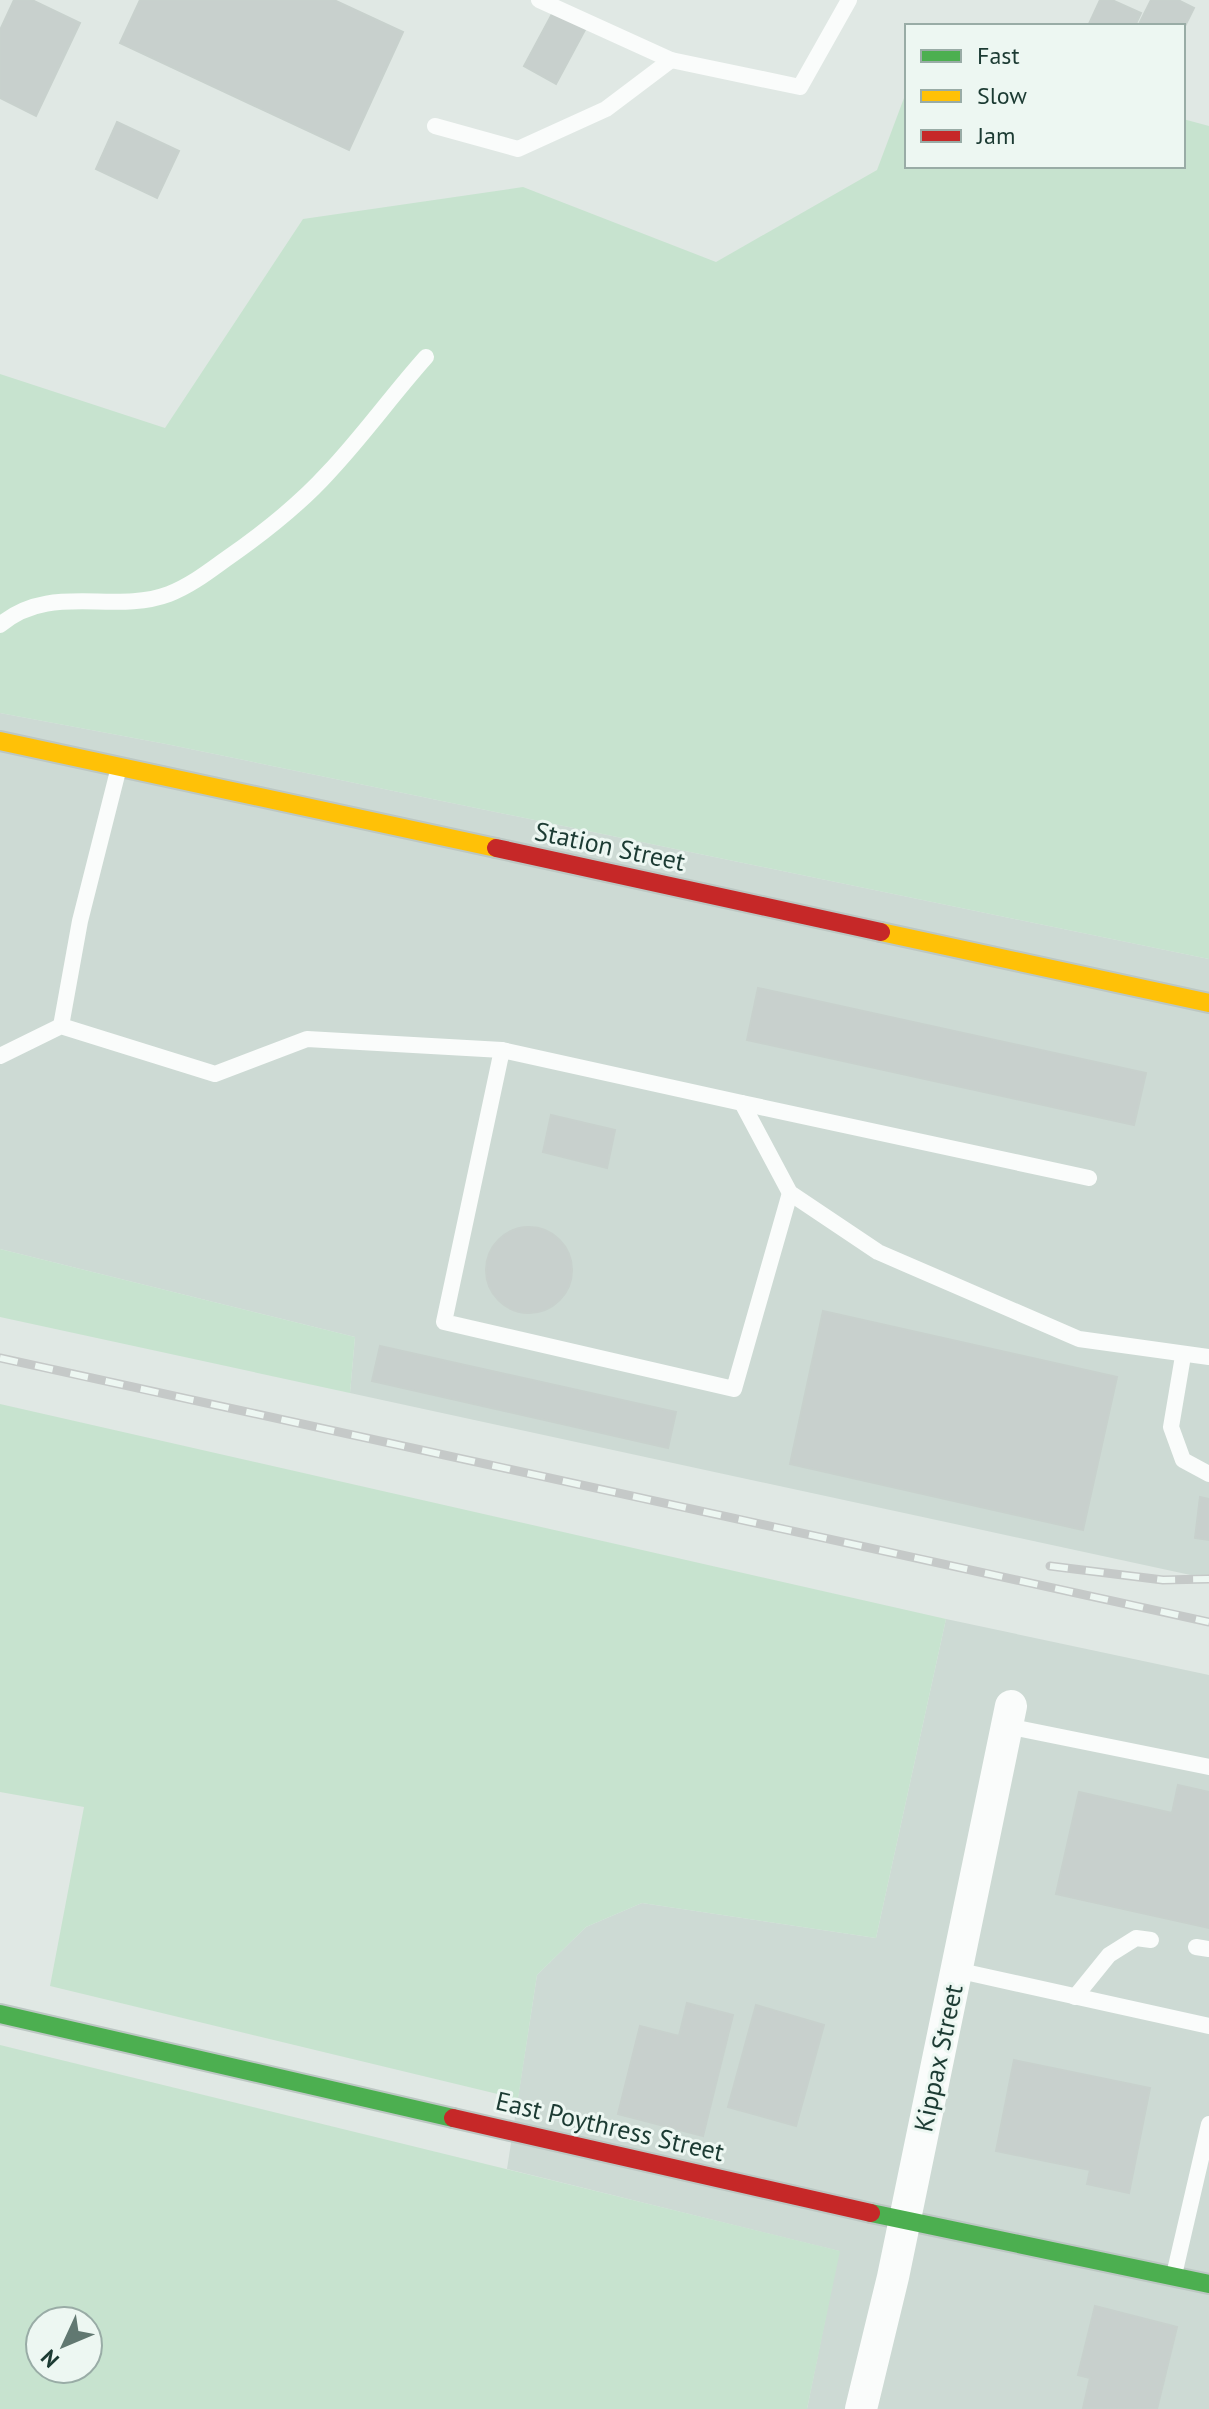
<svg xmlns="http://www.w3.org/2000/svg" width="1209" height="2409" font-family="'PT Sans',sans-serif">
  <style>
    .built { fill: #cddad4 }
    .green { fill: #c7e3cf; fill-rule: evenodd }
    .building { fill: #c8d0cd; stroke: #c8d1cd; stroke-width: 2 }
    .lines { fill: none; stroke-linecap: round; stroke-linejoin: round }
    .fast-casing { stroke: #bcc7c3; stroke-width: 22 }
    .slow-casing { stroke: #bcc7c3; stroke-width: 22 }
    .jam-casing { stroke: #bcc7c3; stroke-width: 22 }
    .lane { stroke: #fafcfb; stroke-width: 16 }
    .street { stroke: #fafcfb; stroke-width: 32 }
    .fast { stroke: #4caf50; stroke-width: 18 }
    .slow { stroke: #ffc107; stroke-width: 18 }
    .jam { stroke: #c62828; stroke-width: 18 }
    .rail-casing { stroke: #c5c9c8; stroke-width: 9 }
    .rail { stroke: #edf7f2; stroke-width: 6; stroke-dasharray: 18; stroke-linecap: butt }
    .labels { text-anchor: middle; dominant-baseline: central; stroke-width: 6; stroke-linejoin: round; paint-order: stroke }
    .street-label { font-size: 26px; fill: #1c3b33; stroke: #edf7f2 }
  </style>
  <rect width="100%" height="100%" fill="#e0e8e4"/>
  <!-- built -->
  <g class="built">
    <polygon points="0,713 166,744 1209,959 1209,1579 350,1393 355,1337 0,1249"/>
    <polygon points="946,1619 1209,1675 1209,2409 807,2409 839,2251 507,2169 537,1975 586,1927 642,1903 876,1938"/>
  </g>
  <!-- green -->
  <g class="green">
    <polygon points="907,90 907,166 1183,166 1183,119 1209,126 1209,959 166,744 0,713 0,374 165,428 303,219 523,187 716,262 877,170"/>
    <polygon points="0,1249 355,1337 350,1393 0,1317"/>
    <polygon points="0,1404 946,1619 876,1938 642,1903 586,1927 537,1975 518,2099 50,1986 84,1807 0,1792"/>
    <path d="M0 2045 840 2251 807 2409H0ZM40 2321H88V2369H40Z"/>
  </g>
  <!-- building -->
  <g class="building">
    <polygon points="14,0 32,0 80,23 36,116 0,98 0,30"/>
    <polygon points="140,0 334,0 403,32 349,150 120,43"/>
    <polygon points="1100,0 1112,0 1141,13 1135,26 1088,26"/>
    <polygon points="1151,0 1178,0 1194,8 1183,30 1183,26 1138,26"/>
    <polygon points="553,12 585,30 556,84 524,66"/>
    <polygon points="117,122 179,151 157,198 96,169"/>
    <polygon points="758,988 1146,1073 1134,1125 747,1040"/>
    <polygon points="551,1115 615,1130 607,1168 543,1152"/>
    <circle cx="529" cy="1270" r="43"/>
    <polygon points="823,1311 1117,1377 1083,1530 790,1464"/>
    <polygon points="380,1346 676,1412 668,1448 372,1381"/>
    <polygon points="1200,1497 1209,1499 1209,1540 1195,1538"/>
    <polygon points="1178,1785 1209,1792 1209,1928 1056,1894 1079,1792 1172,1813"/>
    <polygon points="687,2003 733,2015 703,2136 618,2114 640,2026 679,2036"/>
    <polygon points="756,2005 824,2025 796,2126 728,2107"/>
    <polygon points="1014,2060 1150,2088 1129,2193 1087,2184 1090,2170 996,2151"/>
    <polygon points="1095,2306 1177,2327 1157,2409 1083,2408 1090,2378 1078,2375"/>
  </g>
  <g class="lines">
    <defs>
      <g id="fast">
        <polyline points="0,2014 453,2118"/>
        <polyline points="871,2213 1209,2284"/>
      </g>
      <g id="slow">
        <polyline points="0,741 496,848"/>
        <polyline points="881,932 1209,1003"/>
      </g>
      <g id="jam">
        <polyline points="496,848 881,932"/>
        <polyline points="453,2118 871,2213"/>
      </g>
    </defs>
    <!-- fast casing -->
    <use href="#fast" class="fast-casing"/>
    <!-- slow casing -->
    <use href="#slow" class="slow-casing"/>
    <!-- jam casing -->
    <use href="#jam" class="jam-casing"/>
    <!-- lane -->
    <g class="lane">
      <polyline points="539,0 671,60 800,87 849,0"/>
      <polyline points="435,126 518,149 606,109 671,60"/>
      <path d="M0 625C50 582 113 615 169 594 190 586 208 572 226 559 262 534 298 506 328 473 363 436 392 395 426 357"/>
      <polyline points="61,1026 80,921 119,767"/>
      <polyline points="502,1050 444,1322 734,1389 790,1193"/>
      <polyline points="0,1056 61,1026 215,1074 307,1039 502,1050 742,1103 790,1193 878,1252 1079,1339 1209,1357"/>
      <polyline points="742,1103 1089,1178"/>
      <polyline points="1183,1356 1171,1427 1183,1460 1209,1474"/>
      <polyline points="1007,1726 1209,1767"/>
      <polyline points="1196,1947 1209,1949"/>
      <polyline points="956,1970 1209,2026"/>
      <polyline points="1075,1997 1109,1955 1136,1938 1151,1940"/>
      <polyline points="1174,2275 1209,2124"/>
    </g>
    <!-- street -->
    <polyline class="street" points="861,2409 893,2277 1011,1706"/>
    <!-- fast -->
    <use href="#fast" class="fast"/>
    <!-- slow -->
    <use href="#slow" class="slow"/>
    <!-- jam -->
    <use href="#jam" class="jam"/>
    <defs>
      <g id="rail">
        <polyline points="0,1358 1209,1622"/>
        <polyline points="1050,1566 1163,1580 1209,1579"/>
      </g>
    </defs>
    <!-- rail casing -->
    <use href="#rail" class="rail-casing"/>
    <!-- rail -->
    <use href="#rail" class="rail"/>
  </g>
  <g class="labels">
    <!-- street labels -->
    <g class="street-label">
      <text transform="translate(610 846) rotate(12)">Station Street</text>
      <text transform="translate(938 2058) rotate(-78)">Kippax Street</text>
      <text transform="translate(610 2126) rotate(13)">East Poythress Street</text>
    </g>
  </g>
  <!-- legend -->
  <rect x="905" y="24" width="280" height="144" fill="#edf7f2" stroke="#99aca6" stroke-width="2"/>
  <rect x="921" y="50" width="40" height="12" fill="#4caf50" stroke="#99aca6" stroke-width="2"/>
  <text x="977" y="64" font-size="24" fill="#1c3b33">Fast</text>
  <rect x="921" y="90" width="40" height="12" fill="#ffc107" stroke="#99aca6" stroke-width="2"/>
  <text x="977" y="104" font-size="24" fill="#1c3b33">Slow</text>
  <rect x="921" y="130" width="40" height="12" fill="#c62828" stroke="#99aca6" stroke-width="2"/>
  <text x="977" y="144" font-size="24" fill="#1c3b33">Jam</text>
  <!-- north arrow -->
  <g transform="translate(64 2345) rotate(226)"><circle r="38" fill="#edf7f2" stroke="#99aca6" stroke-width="2"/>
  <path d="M0-6L14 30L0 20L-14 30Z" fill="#617871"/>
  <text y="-12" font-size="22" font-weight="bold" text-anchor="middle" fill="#1c3b33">N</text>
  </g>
</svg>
